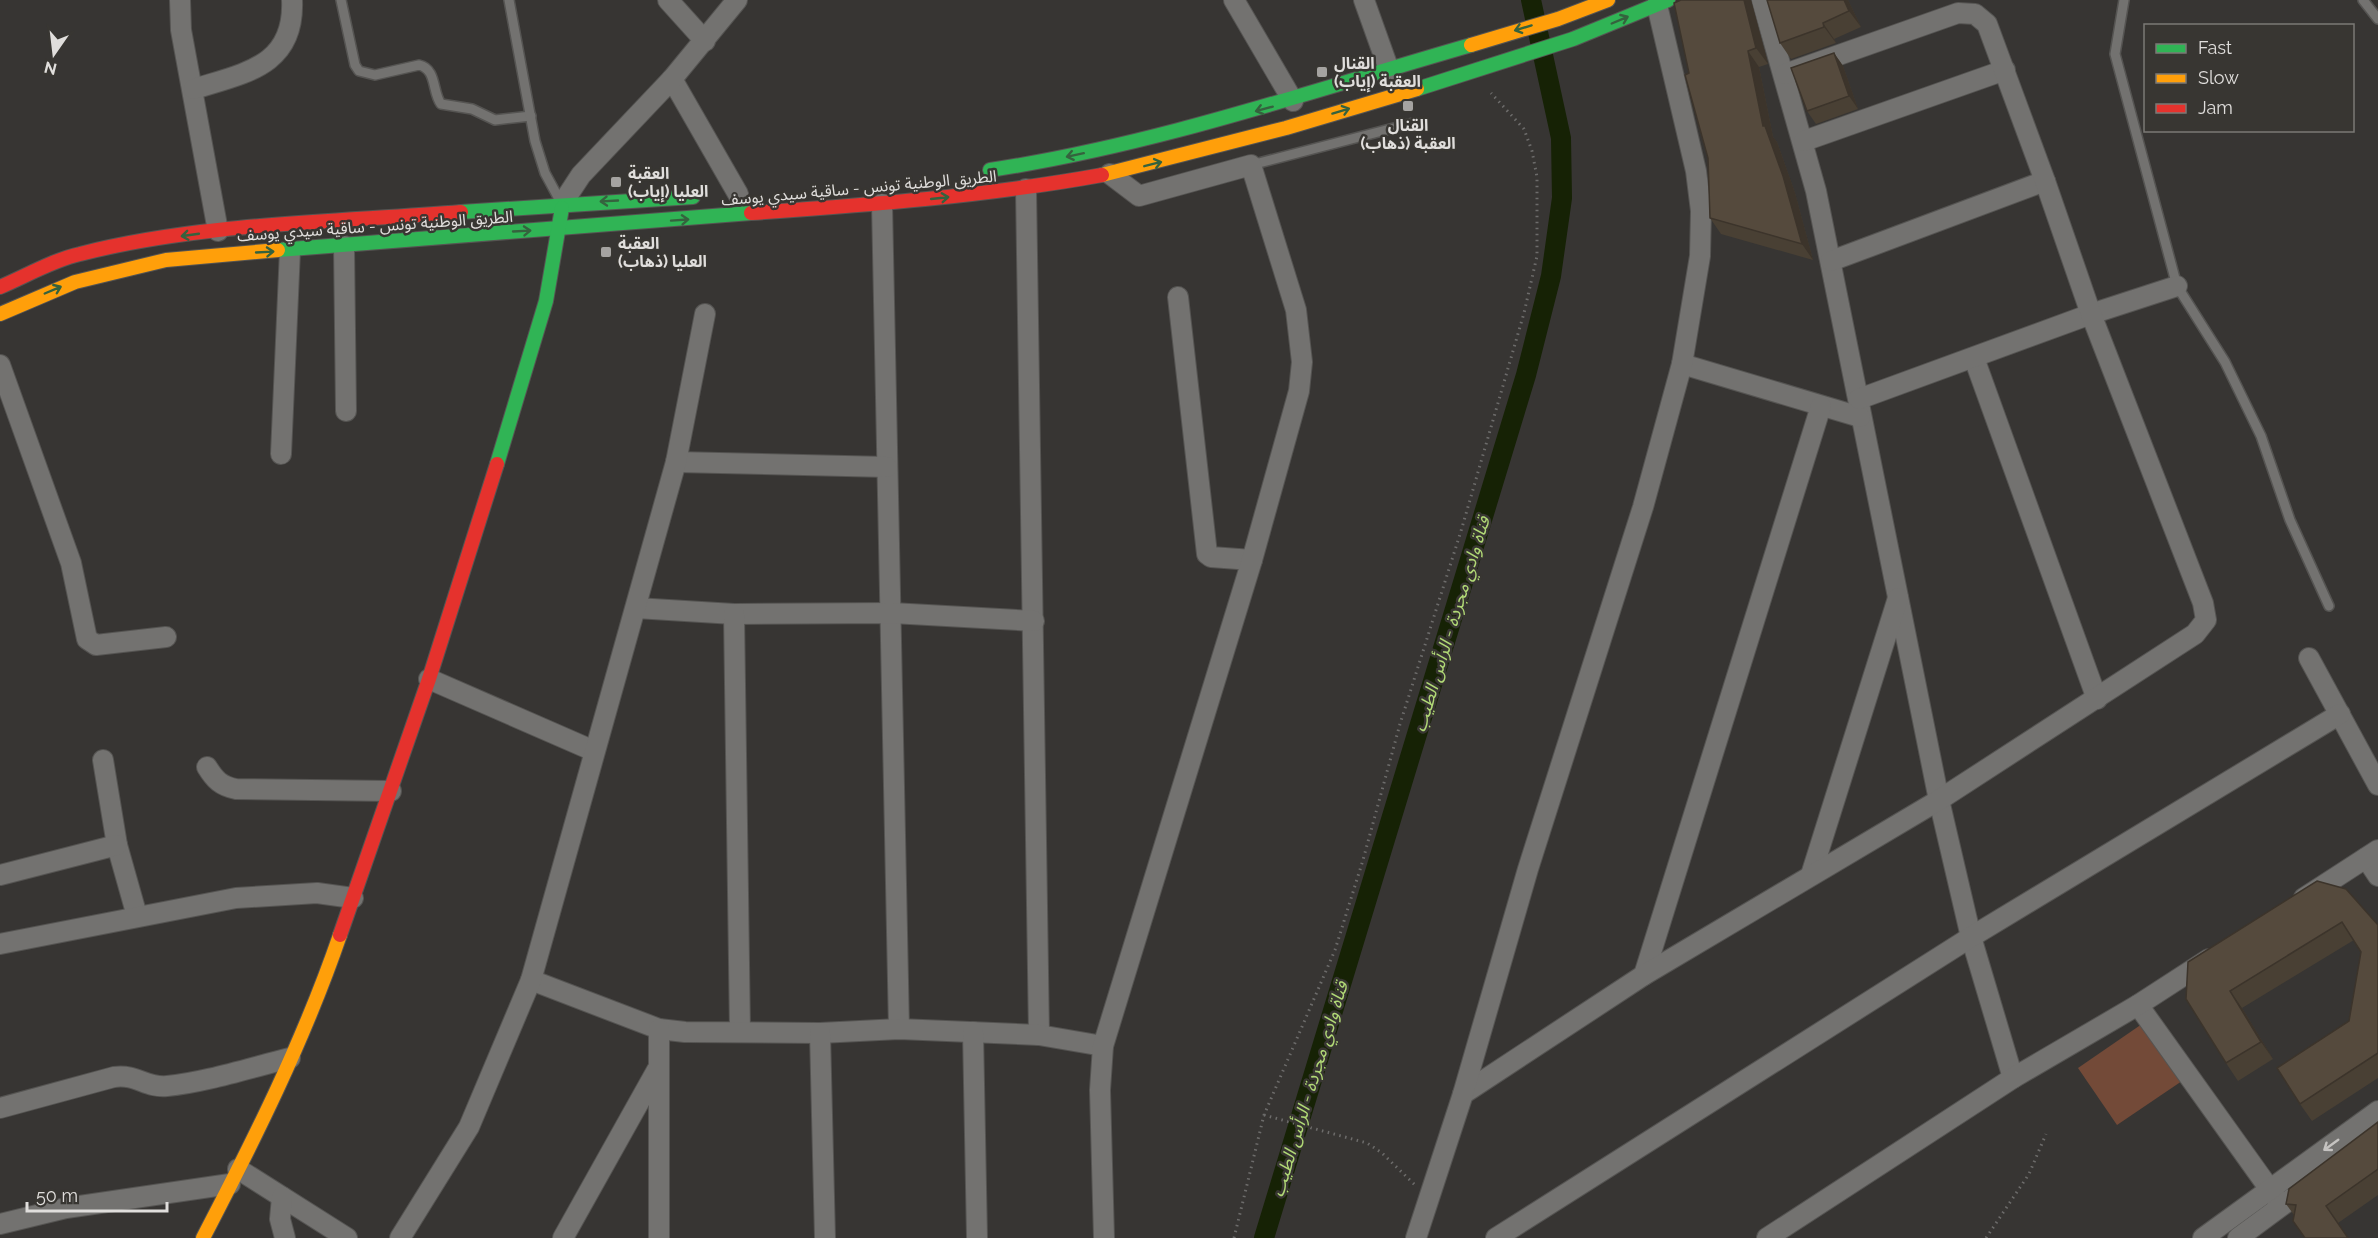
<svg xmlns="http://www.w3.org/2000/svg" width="2378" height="1238" font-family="Raleway,'Noto Sans Arabic',sans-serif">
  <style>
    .green { fill: #734a38 }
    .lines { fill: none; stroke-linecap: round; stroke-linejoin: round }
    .canal { stroke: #162205; stroke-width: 20 }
    .lane-casing { stroke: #555452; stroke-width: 12 }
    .street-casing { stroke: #555452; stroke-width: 22 }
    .fast-casing { stroke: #555452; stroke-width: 16 }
    .slow-casing { stroke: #555452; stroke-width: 16 }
    .jam-casing { stroke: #555452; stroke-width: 16 }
    .path { stroke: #6d6c6b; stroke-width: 3; stroke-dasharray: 1.5 4.5; stroke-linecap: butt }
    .lane { stroke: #737270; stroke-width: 9 }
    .street { stroke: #737270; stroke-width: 20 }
    .fast { stroke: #30b455; stroke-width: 14 }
    .slow { stroke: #ff9f0a; stroke-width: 14 }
    .jam { stroke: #e5322d; stroke-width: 14 }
    .wall { fill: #494034 }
    .shaded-wall { fill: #3c342b }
    .building { fill: #554a3d; stroke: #3c342b; stroke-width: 1.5 }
    .oneway { stroke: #35623e }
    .oneway2 { stroke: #c5c3c1 }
    .poi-dot { fill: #a5a3a1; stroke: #383632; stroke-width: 2 }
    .labels { text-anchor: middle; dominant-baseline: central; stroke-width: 5; stroke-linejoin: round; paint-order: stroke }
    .poi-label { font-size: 16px; font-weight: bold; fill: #e0dedc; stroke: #383632; text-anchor: start }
    .street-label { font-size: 16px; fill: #e0dedc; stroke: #383632 }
    .water-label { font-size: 18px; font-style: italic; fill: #b1d976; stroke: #383632 }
  </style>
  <rect width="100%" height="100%" fill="#373533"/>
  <!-- green -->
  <polygon class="green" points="2142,1024 2182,1081 2117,1125 2078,1068"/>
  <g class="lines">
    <!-- canal -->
    <polyline class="canal" points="1264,1238 1526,375 1551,276 1562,198 1561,138 1531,0"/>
    <defs>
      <g id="lane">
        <path d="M341 0 355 65 359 71 375 75 419 65C437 69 432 92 441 104L472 109 495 120 531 116"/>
        <polyline points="509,0 535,141 545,173 558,197"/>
        <polyline points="2124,0 2115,54 2177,286 2225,362 2261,436 2290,520 2329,606"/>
        <polyline points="2363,0 2378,19"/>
        <polyline points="1251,165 1413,123"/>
      </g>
      <g id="street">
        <polyline points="180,0 181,30 218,231"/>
        <polyline points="668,0 705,41"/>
        <polyline points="1234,0 1293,101"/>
        <polyline points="1364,0 1389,70"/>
        <polyline points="1762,0 1816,191 1939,800 1971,937 2013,1078"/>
        <polyline points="672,79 738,194"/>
        <path d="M194 89C245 73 295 66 292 0"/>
        <polyline points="1804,141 2005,70"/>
        <polyline points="1026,189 1039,1035"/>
        <polyline points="562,204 581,175 672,79 737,0"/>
        <polyline points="882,204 899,1029"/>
        <polyline points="344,246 346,411"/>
        <polyline points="1831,261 2045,181"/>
        <polyline points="1178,297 1207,554 1211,557 1252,560"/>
        <polyline points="1974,358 2097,699"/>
        <polyline points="1682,364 1860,417"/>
        <polyline points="0,365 71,563 87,639 96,645 166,637"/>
        <polyline points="1859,399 2091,314 2177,286"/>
        <polyline points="281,454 290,250"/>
        <polyline points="676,462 887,467"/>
        <polyline points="636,608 734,614 892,613 1034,621"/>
        <polyline points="734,614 740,1032"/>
        <polyline points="2309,658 2378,785"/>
        <polyline points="429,679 594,751"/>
        <polyline points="103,760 117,845 137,916"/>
        <path d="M207 767C215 780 221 786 236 789L391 791"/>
        <polyline points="2366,858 2378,876"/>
        <polyline points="0,875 117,845"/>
        <polyline points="1811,875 1898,598"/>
        <polyline points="2304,898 2378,850"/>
        <polyline points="0,944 236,898 317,893 353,898"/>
        <polyline points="1644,975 1821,406"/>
        <polyline points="531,980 659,1029 685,1032 820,1033 899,1029 1039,1035 1103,1046"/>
        <polyline points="2138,1005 2281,1205"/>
        <polyline points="973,1032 977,1238"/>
        <polyline points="820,1033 825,1238"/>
        <polyline points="1463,1094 1644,975 1939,800 2195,634 2206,620 2203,603 2091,314 2045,181 1987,24 1975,14 1958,13 1785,74"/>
        <path d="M0 1108 114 1077C138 1074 145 1088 167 1086 203 1083 253 1067 290 1058"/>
        <polyline points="238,1169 347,1238"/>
        <polyline points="282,1197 280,1219 285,1238"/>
        <polyline points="0,1224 66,1208 230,1184"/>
        <polyline points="400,1238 469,1127 531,980 676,462 705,314"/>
        <polyline points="563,1238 657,1070"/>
        <polyline points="659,1238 659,1029"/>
        <polyline points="1104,1238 1100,1090 1103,1046 1252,560 1299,391 1302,362 1296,310 1251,165 1139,196 1110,174"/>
        <polyline points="1416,1238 1463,1094 1528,869 1643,507 1682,364 1700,256 1701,211 1696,171 1657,5"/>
        <polyline points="1496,1238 1971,937 2340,714"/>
        <polyline points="1767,1238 2013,1078 2138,1005 2209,959"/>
        <polyline points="2203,1238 2378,1111"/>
        <polyline points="2238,1238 2291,1199"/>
      </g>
      <g id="fast">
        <polyline points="1417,89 1573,39 1668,0"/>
        <path d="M990 170C1155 145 1311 91 1471 45"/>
        <polyline points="461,212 693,197"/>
        <polyline points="278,250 751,213"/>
        <polyline points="497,464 546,301 562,208"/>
      </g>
      <g id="slow">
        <polyline points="1471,45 1558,19 1608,0"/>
        <polyline points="1102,175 1286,128 1417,89"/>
        <polyline points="0,314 75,282 166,260 278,250"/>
        <path d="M203 1238C254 1140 304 1040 340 935"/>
      </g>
      <g id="jam">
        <path d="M751 213C869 205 986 196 1102 175"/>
        <path d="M0 287C26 276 53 260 80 254 200 223 338 222 461 212"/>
        <polyline points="340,935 429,679 497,464"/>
      </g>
    </defs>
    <!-- lane casing -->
    <use href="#lane" class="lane-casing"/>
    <!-- street casing -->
    <use href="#street" class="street-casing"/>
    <!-- fast casing -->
    <use href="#fast" class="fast-casing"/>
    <!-- slow casing -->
    <use href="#slow" class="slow-casing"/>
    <!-- jam casing -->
    <use href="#jam" class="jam-casing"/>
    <!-- path -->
    <g class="path">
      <polyline points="1264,1115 1367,1143 1382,1153 1415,1185"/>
      <polyline points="1234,1238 1264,1115 1335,950 1363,860 1400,724 1461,531 1524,313 1537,256 1537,177 1532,151 1524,129 1491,93"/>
      <polyline points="1986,1238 2029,1174 2046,1134"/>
    </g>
    <!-- lane -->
    <use href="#lane" class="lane"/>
    <!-- street -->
    <use href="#street" class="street"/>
    <!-- fast -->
    <use href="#fast" class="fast"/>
    <!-- slow -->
    <use href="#slow" class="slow"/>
    <!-- jam -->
    <use href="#jam" class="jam"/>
  </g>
  <!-- wall -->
  <g class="wall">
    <polygon points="1751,0 1768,64 1759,67 1773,137 1777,142 1795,193 1813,260 1721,234 1710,218 1708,158 1689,73"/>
    <polygon points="1848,0 1861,27 1834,39 1836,43 1791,59 1780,43"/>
    <polygon points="1834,53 1843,66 1858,109 1816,124 1807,111"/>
    <polygon points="2317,881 2378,925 2378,1078 2312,1121 2300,1104 2349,1021 2361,952 2354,940 2242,1008 2273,1059 2238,1081 2226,1063 2186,999"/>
    <polygon points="2378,1122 2378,1195 2338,1223 2294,1215 2286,1204"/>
  </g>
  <!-- shaded-wall -->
  <g class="shaded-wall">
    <polygon points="1744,0 1751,0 1768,64 1756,48"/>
    <polygon points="1844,0 1848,0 1861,27 1849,11"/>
    <polygon points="1823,23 1834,39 1836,43 1824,27"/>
    <polygon points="1748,51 1759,67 1773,137 1777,142 1795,193 1813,260 1802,244 1763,126"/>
    <polygon points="1834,53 1843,66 1858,109 1849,96"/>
    <polygon points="2230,991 2242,1008 2273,1059 2261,1042"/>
  </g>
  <!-- building -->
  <g class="building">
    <polygon points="1681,0 1744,0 1756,48 1748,51 1763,126 1765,126 1783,176 1802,244 1710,218 1708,158 1685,75 1689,73 1674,3"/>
    <polygon points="1767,0 1844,0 1849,11 1823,23 1824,27 1780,43"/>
    <polygon points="1834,53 1849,96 1807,111 1791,68"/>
    <polygon points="2317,881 2346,889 2378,925 2378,1053 2300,1104 2277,1068 2349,1021 2361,952 2342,922 2230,991 2261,1042 2226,1063 2186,999 2188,962"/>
    <polygon points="2378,1122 2378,1169 2326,1206 2348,1238 2305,1238 2293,1221 2296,1205 2286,1204 2289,1189"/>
  </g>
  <!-- one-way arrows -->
  <defs><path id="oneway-shaft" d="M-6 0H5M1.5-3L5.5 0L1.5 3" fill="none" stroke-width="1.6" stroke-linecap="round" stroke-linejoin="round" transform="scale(1.5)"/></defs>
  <g class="oneway">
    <use href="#oneway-shaft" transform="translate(1620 20) rotate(-23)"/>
    <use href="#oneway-shaft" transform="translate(1523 28) rotate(163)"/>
    <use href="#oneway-shaft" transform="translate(1264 109) rotate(165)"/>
    <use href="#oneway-shaft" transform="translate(1341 111) rotate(-17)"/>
    <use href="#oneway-shaft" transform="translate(1075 155) rotate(168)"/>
    <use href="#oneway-shaft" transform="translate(1153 164) rotate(-14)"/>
    <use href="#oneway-shaft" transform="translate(940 198) rotate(-6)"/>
    <use href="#oneway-shaft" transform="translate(609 201) rotate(177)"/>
    <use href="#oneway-shaft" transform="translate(680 220) rotate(-4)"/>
    <use href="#oneway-shaft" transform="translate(522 231) rotate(-3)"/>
    <use href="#oneway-shaft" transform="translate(190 235) rotate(172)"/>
    <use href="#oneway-shaft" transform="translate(265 252) rotate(-3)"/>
    <use href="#oneway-shaft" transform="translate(53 290) rotate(-23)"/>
  </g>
  <use class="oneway2" href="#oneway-shaft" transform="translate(2331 1145) rotate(144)"/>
  <!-- markers -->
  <g class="poi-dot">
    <rect x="1316" y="66" width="12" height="12" rx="3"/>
    <rect x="1402" y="100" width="12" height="12" rx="3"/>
    <rect x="610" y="176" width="12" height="12" rx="3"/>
    <rect x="600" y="246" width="12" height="12" rx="3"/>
  </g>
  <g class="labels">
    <!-- poi labels -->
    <g class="poi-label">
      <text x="1334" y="63">القنال<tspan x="1334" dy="18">العقبة (إياب)</tspan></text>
      <text x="1408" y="125" text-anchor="middle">القنال<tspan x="1408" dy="18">العقبة (ذهاب)</tspan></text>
      <text x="628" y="173">العقبة<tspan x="628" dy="18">العليا (إياب)</tspan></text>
      <text x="618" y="243">العقبة<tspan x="618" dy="18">العليا (ذهاب)</tspan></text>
    </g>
    <!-- street labels -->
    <g class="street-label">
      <text transform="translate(859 188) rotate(-5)">الطريق الوطنية تونس - ساقية سيدي يوسف</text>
      <text transform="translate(375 226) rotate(-4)">الطريق الوطنية تونس - ساقية سيدي يوسف</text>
    </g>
    <!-- water labels -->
    <g class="water-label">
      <text transform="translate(1451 624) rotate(-73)">قناة وادي مجردة - الرأس الطيب</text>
      <text transform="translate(1309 1089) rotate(-73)">قناة وادي مجردة - الرأس الطيب</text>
    </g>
  </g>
  <!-- legend -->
  <rect x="2144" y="24" width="210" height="108" fill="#383632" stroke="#7b7976" stroke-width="1.5"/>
  <rect x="2156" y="44" width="30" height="9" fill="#30b455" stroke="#7b7976" stroke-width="1.5"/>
  <text x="2198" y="54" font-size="18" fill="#e0dedc">Fast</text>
  <rect x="2156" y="74" width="30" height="9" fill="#ff9f0a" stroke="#7b7976" stroke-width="1.5"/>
  <text x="2198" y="84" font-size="18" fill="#e0dedc">Slow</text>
  <rect x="2156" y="104" width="30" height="9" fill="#e5322d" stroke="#7b7976" stroke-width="1.5"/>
  <text x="2198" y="114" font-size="18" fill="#e0dedc">Jam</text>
  <!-- north arrow -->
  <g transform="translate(54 54) rotate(194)" stroke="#383632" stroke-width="4.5" paint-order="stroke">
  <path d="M0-4.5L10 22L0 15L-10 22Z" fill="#e0dedc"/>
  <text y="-9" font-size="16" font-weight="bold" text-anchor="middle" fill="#e0dedc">N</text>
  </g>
  <!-- scale -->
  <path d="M27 1202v9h140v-9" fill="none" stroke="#e0dedc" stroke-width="3"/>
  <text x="36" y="1202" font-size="18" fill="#e0dedc" stroke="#383632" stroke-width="4.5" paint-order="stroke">50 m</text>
</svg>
